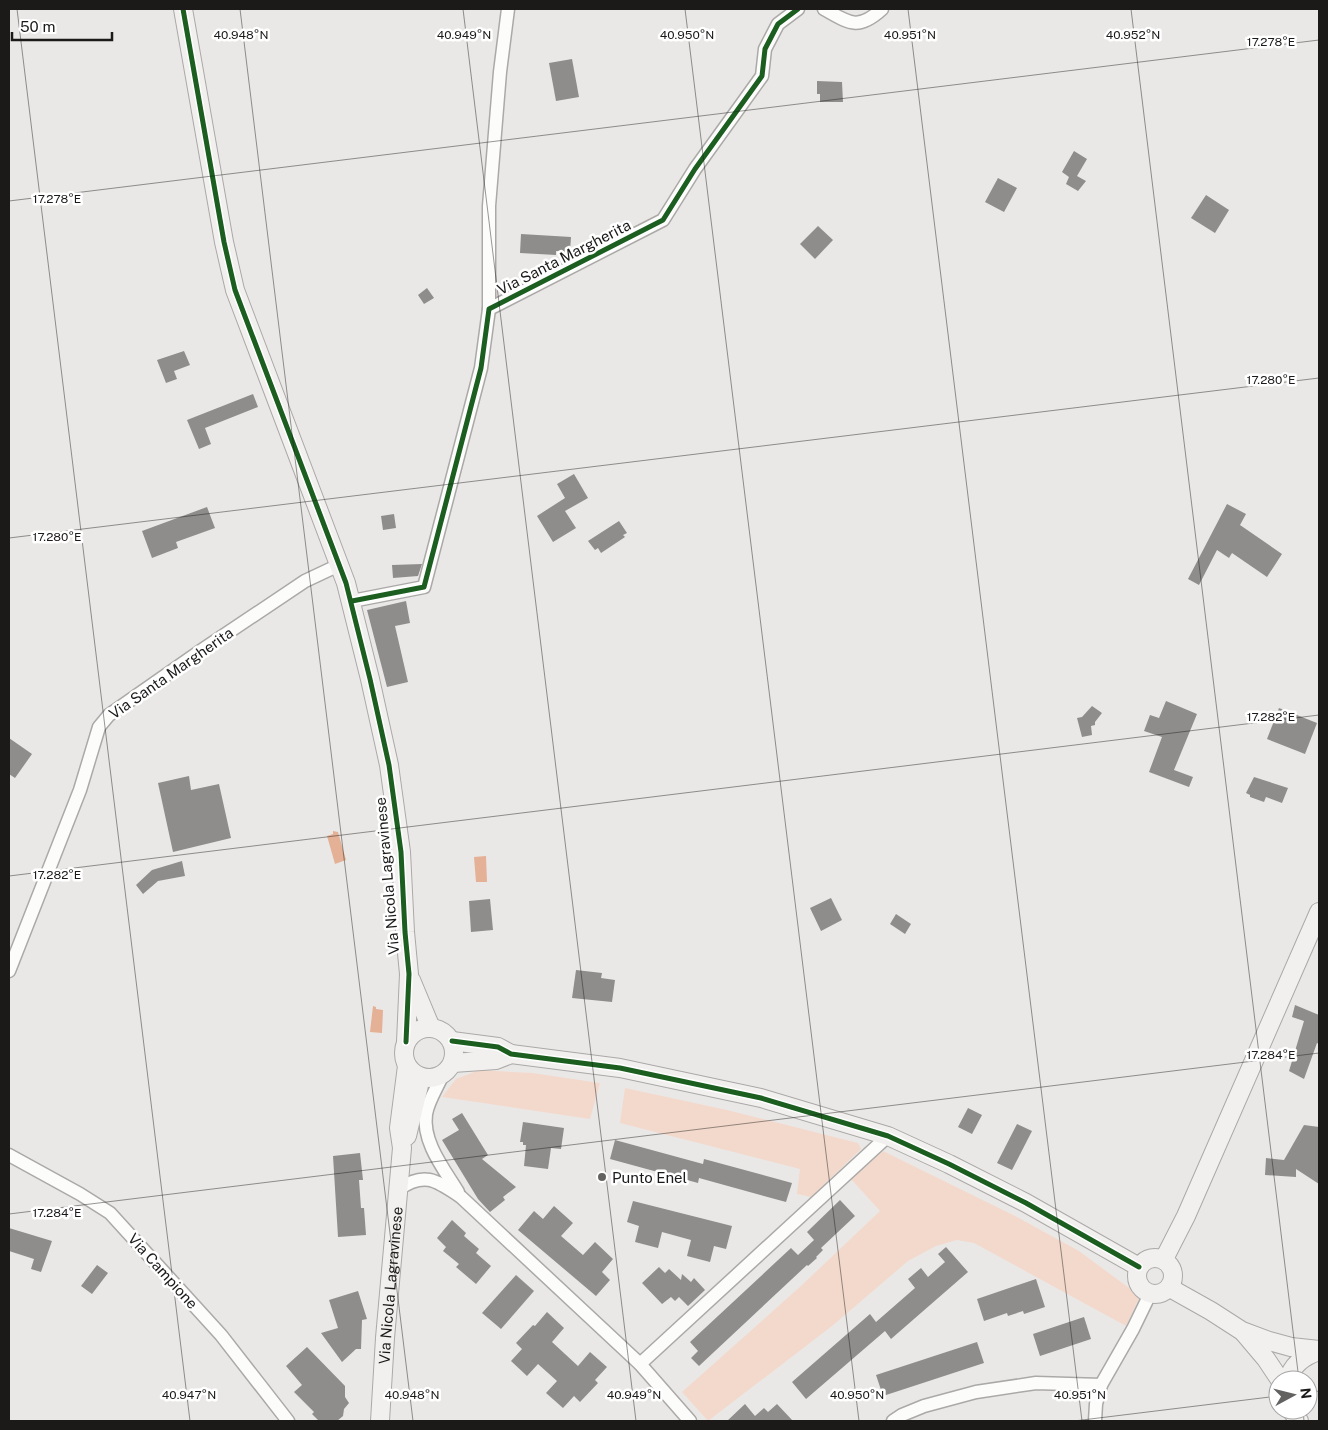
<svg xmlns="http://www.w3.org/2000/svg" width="1328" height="1430" font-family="'Public Sans',sans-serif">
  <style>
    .green { fill: #f3d9cc }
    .water { fill: #e4b096 }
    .building { fill: #8e8d8b }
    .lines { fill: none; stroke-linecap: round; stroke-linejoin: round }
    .street-casing { stroke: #aba9a8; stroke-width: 15 }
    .secondary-casing { stroke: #aba9a8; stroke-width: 20 }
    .street { stroke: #fcfcfb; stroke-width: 12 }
    .secondary { stroke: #f2f0ee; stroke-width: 18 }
    .cycleway-casing { stroke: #fff; stroke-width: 8 }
    .cycleway { stroke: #1b5e20; stroke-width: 5 }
    .ticks { fill: none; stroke: #1b1a19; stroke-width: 1; stroke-opacity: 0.45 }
    .poi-dot { fill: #636261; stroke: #fff; stroke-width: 2 }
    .labels { text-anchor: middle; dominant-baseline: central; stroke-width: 5; stroke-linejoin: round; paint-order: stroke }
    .street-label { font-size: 15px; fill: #1b1a19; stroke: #fff }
    .poi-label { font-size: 15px; fill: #1b1a19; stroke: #fff; text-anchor: start }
    .ticks-label { font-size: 12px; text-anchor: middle; fill: #1b1a19; stroke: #fff; stroke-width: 5; stroke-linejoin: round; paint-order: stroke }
  </style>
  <rect width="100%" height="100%" fill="#eae8e6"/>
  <!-- green -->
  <g class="green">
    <polygon points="479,1070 532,1073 600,1083 590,1119 442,1097 456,1079"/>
    <polygon points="625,1088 727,1110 858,1143 861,1149 811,1197 797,1194 800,1169 620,1123"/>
    <polygon points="883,1151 1015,1216 1079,1251 1140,1296 1126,1326 974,1243 957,1240 936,1246 908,1261 832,1326 708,1421 682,1392 802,1285 880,1211 851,1179"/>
  </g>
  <!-- water -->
  <g class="water">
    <polygon points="333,831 338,832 346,860 335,864 327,836 333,834"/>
    <polygon points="486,856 487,882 476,882 474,857"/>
    <polygon points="373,1006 376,1007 376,1009 383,1010 382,1033 370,1032"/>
  </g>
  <!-- building -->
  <g class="building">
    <polygon points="572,59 579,97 556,101 549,63"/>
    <polygon points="817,81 842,82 843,102 820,102 820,94 817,94"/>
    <polygon points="1074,151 1087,159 1077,176 1086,181 1078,191 1066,184 1069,177 1062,172"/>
    <polygon points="998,178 1017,188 1004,212 985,202"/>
    <polygon points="1206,195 1229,210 1215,233 1191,218"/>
    <polygon points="818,226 833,240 815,259 800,244"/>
    <polygon points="521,234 571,237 570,252 556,251 556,255 520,253"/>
    <polygon points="427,288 434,298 424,304 418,295"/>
    <polygon points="184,351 190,365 174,371 177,379 166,383 157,360"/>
    <polygon points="253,394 258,407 205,428 211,444 199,449 187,420"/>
    <polygon points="574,474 588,498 565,511 576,528 553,542 537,516 565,498 557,484"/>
    <polygon points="1227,504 1246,514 1240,525 1282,554 1267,577 1232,553 1229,558 1217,550 1199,585 1188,579"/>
    <polygon points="207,507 215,528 176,542 178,548 152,558 142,531"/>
    <polygon points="394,514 396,528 383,530 381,516"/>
    <polygon points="619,521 627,533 623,535 625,537 601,553 598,548 595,550 588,541"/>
    <polygon points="422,564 418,576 393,578 392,565"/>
    <polygon points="406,601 410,623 395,626 408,682 387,687 367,610"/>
    <polygon points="1166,701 1197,714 1174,770 1193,777 1189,787 1149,772 1162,737 1144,731 1150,715 1159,718"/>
    <polygon points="1092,706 1102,713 1095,722 1095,725 1091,726 1092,735 1082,737 1077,718 1082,717"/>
    <polygon points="1279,708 1317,723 1305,754 1267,739"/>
    <polygon points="9,738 32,754 15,778 9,774"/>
    <polygon points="189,776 191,790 219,784 231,838 173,852 158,783"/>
    <polygon points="1254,777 1288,788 1282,803 1266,797 1264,802 1250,797 1250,795 1246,793"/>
    <polygon points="182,861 185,876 158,881 143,894 136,885 152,870"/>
    <polygon points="831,898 842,920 821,931 810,908"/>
    <polygon points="490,899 493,930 471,932 469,901"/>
    <polygon points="896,914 911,924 905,934 890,924"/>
    <polygon points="576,970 602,973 601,978 615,980 612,1002 572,998"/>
    <polygon points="1295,1005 1319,1015 1319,1044 1317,1043 1304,1079 1289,1071 1304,1021 1292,1017"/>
    <polygon points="968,1108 982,1115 972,1134 958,1127"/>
    <polygon points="462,1113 488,1155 482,1159 516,1187 503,1197 505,1200 490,1212 478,1199 442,1140 459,1130 452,1119"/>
    <polygon points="523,1122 564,1128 561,1149 551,1148 548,1169 524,1166 526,1145 523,1145 523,1142 520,1142"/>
    <polygon points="1017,1124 1032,1131 1012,1170 997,1163"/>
    <polygon points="1304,1125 1319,1127 1319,1184 1296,1169 1296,1177 1265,1175 1266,1158 1284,1160"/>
    <polygon points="615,1140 703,1164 704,1159 792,1183 786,1202 699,1178 698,1183 610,1159"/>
    <polygon points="360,1153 363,1180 359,1180 361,1208 364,1208 366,1235 338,1237 333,1156"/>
    <polygon points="840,1200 855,1216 821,1248 823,1250 816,1257 817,1258 808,1266 807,1265 699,1366 691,1358 698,1351 690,1342 791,1248 798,1255 814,1240 807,1232"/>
    <polygon points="633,1201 732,1226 726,1249 714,1246 710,1262 687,1256 691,1240 662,1232 658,1248 635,1242 639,1226 627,1222"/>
    <polygon points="554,1206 573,1223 561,1236 583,1255 595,1242 613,1259 602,1272 610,1280 596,1296 518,1230 534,1211 543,1219"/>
    <polygon points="452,1220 466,1233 464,1236 479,1249 476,1253 491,1266 476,1284 456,1267 459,1264 443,1251 446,1247 437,1238"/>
    <polygon points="9,1228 52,1241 41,1272 31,1269 34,1259 9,1251"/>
    <polygon points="946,1247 968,1272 891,1339 885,1331 806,1399 792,1382 870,1314 876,1322 915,1288 908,1279 921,1268 928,1277 945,1262 938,1254"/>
    <polygon points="97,1265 108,1273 92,1294 81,1286"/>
    <polygon points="659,1267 665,1273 669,1269 681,1280 682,1274 691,1282 694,1278 705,1290 688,1306 679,1297 675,1301 671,1297 662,1304 642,1283"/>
    <polygon points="516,1275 534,1291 501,1329 482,1313"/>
    <polygon points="1036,1279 1045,1307 1024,1314 1023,1311 1008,1316 1007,1313 984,1321 977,1299"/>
    <polygon points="358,1291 367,1319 362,1320 361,1349 356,1349 342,1362 321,1333 338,1328 329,1300"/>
    <polygon points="547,1312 564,1328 552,1342 578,1366 590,1352 607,1367 595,1380 598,1383 580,1402 574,1396 563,1408 546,1393 557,1381 538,1364 527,1376 511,1361 522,1349 516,1343 533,1325 535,1326"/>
    <polygon points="1084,1317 1091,1339 1040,1356 1033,1334"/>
    <polygon points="977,1342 984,1363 883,1396 876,1375"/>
    <polygon points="307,1347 345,1386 345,1397 349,1403 344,1409 343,1416 337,1421 319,1421 312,1414 314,1412 294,1392 302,1385 286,1366"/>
    <polygon points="745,1404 755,1416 764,1408 768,1412 777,1404 793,1421 727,1421"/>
  </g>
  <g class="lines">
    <defs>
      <g id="street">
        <path d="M824 9C849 23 858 31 882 9"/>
        <polyline points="489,309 489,206 500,72 508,9"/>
        <polyline points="352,601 424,587 481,368 489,309 663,220 695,169 762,76 765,49 778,24 798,9"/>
        <polyline points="9,971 80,790 99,727 109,715 202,650 305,581 339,565"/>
        <path d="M443 1074C438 1086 428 1101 426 1114 422 1142 444 1169 458 1192"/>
        <polyline points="9,1155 80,1194 110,1213 221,1335 288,1421"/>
        <path d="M399 1189C425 1171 437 1181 461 1197L640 1364 690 1421"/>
        <polyline points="640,1364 888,1136"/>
        <polyline points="893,1421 902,1415 924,1406 976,1392 1036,1383 1101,1385 1133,1329 1150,1294"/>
        <polyline points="1095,1421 1096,1404 1101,1385"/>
      </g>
      <g id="secondary">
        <polyline points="183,9 224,242 235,290 346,583 370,679 389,765 401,852 405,932 409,974 406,1042"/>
        <polyline points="411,980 431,1028"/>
        <circle cx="429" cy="1053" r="25"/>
        <polyline points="452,1041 498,1047 511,1054 620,1068 761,1098 888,1136 949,1164 1026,1203 1139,1267"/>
        <polyline points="453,1063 496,1060 511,1054"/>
        <polyline points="407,1136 421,1077"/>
        <circle cx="1155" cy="1276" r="18"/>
        <polyline points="1164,1259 1186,1216 1319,912"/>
        <polyline points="1170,1288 1211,1311 1242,1331 1269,1341 1291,1347 1319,1350"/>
        <polyline points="1244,1333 1266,1359 1280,1380"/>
        <path d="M1288 1380C1292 1364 1304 1356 1319 1351"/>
        <polyline points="1291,1410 1299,1421"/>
        <path id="s1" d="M380 1421 385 1338 402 1148 399 1128 407 1066"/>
      </g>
    </defs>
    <!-- street casing -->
    <use href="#street" class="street-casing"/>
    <!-- secondary casing -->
    <use href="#secondary" class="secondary-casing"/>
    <!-- street -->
    <use href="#street" class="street"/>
    <!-- secondary -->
    <use href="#secondary" class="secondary"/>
    <defs>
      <g id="cycleway">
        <polyline points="183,9 224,242 235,290 346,583 370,679 389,765 401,852 405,932 409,974 406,1042"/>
        <polyline points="352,601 424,587 481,368 489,309 663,220 695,169 762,76 765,49 778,24 798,9"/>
        <polyline points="452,1041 498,1047 511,1054 620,1068 761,1098 888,1136 949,1164 1026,1203 1139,1267"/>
      </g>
    </defs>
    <!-- cycleway casing -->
    <use href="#cycleway" class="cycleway-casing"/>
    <!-- cycleway -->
    <use href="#cycleway" class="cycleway"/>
  </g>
  <!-- ticks -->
  <path class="ticks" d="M17 9 190 1421M240 9 413 1421M463 9 636 1421M685 9 859 1421M908 9 1082 1421M1131 9 1299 1380M9 201 1319 40M9 538 1319 378M9 876 1319 715M9 1214 1319 1053M1308 1393 1319 1391M1303 1410 1304 1421M1074 1421 1278 1396"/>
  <!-- markers -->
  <circle class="poi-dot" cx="602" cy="1177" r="5"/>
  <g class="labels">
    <!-- street labels -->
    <g class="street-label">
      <text transform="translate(564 257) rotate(-27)">Via Santa Margherita</text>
      <text transform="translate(171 673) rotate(-35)">Via Santa Margherita</text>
      <text transform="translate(387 876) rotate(-95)">Via Nicola Lagravinese</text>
      <text transform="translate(163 1271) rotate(48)">Via Campione</text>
      <text stroke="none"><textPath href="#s1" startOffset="136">Via Nicola Lagravinese</textPath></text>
    </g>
    <!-- poi labels -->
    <g class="poi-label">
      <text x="612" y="1177">Punto Enel</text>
    </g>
  </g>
  <g class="ticks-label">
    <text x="241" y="39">40.948°N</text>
    <text x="464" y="39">40.949°N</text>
    <text x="687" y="39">40.950°N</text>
    <text x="910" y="39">40.951°N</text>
    <text x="1133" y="39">40.952°N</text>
    <text x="1271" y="46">17.278°E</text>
    <text x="57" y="203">17.278°E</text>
    <text x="1271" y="384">17.280°E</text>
    <text x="57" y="541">17.280°E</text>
    <text x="1271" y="721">17.282°E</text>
    <text x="57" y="879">17.282°E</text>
    <text x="1271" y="1059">17.284°E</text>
    <text x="57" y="1217">17.284°E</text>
    <text x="189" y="1399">40.947°N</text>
    <text x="412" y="1399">40.948°N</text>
    <text x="634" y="1399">40.949°N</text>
    <text x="857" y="1399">40.950°N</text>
    <text x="1080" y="1399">40.951°N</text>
  </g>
  <!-- border -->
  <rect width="1328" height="1430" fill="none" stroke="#1b1a19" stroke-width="20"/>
  <!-- north arrow -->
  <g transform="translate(1293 1395) rotate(83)"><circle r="24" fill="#ffffff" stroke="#a4a3a3"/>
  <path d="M0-4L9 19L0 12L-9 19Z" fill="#636261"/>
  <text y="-8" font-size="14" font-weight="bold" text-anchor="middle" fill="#1b1a19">N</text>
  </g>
  <!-- scale -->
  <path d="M12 32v8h100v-8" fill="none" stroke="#1b1a19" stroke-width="2.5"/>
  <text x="20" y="32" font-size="15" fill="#1b1a19" stroke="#ffffff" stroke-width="4" paint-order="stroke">50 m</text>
</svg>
